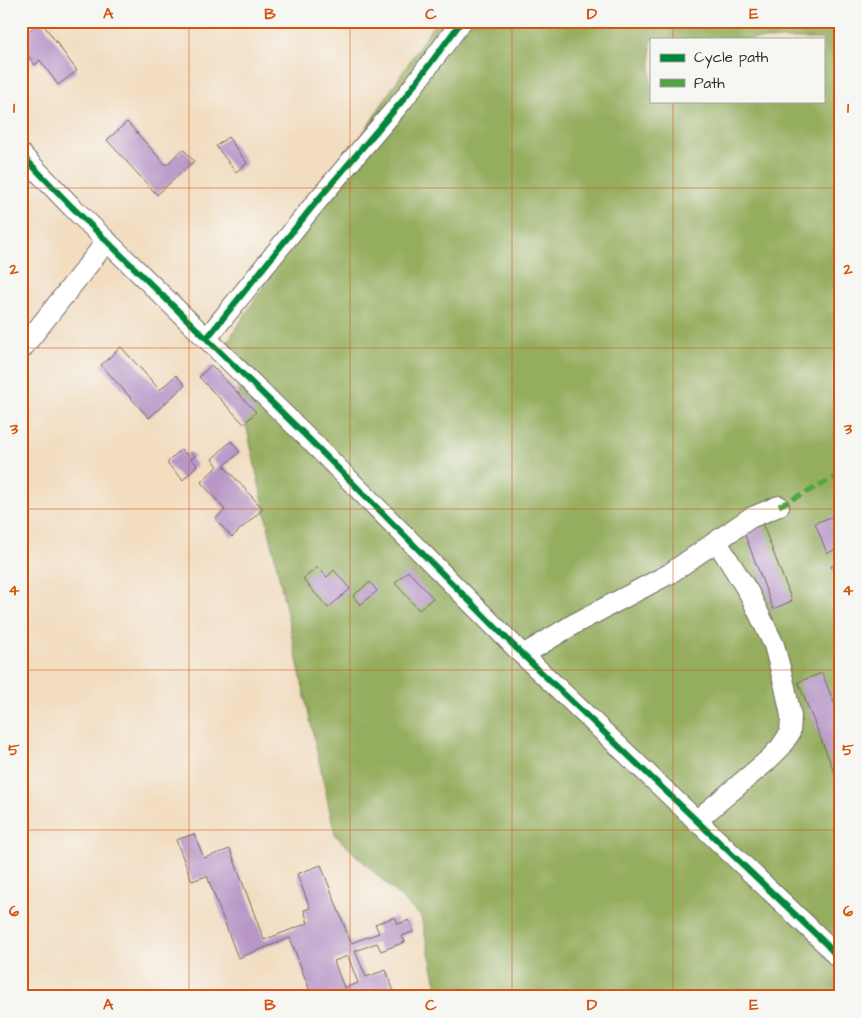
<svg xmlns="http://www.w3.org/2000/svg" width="862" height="1018" font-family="'Architects Daughter',sans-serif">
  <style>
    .forest { fill: #95ad5f; stroke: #606c45; fill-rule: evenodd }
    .building { fill: #b896c7; fill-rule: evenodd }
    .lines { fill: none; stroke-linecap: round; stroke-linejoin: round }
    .street-casing { stroke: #716960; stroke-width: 22 }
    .street { stroke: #fff; stroke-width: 20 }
    .quiet { stroke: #51a443; stroke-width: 5; stroke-dasharray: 10 5; stroke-linecap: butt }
    .cycleway-casing { stroke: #f6f6f2; stroke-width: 9 }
    .cycleway { stroke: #00873e; stroke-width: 6 }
    .grid { fill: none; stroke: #d5540f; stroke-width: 1; stroke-opacity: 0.55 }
    .neatline { fill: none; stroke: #d5540f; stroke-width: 2 }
    .grid-label { font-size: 16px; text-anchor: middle; font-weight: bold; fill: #d5540f }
  </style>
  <rect width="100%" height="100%" fill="#f6f6f2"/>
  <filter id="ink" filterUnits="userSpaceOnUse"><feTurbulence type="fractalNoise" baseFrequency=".02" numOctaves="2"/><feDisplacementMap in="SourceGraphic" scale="10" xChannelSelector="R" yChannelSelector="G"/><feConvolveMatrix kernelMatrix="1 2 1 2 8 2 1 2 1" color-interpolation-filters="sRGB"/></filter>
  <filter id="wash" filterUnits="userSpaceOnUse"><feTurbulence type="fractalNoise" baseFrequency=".0096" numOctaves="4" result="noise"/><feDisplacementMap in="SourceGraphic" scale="20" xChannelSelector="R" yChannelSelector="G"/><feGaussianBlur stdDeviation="1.12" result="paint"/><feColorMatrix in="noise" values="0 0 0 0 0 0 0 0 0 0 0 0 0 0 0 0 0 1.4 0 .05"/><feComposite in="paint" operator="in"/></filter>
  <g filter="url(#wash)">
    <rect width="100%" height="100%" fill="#f2ddc1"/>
    <!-- forest -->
    <path class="forest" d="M436 21H841V997H439L421 917 335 835 228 341ZM651 39H823V101H651Z"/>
    <g id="blocks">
      <!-- building -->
      <g class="building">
        <polygon points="41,21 77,71 58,85 40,60 35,65 21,46 21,37"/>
        <polygon points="127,122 166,165 183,149 194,161 157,195 107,140"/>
        <polygon points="228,137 247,163 236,172 216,146"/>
        <polygon points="21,252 28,259 21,266"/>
        <polygon points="121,347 160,390 176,375 185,385 149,418 101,365"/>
        <polygon points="211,365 256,412 244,424 199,377"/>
        <polygon points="231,441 240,452 224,466 263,509 232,537 215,519 225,510 201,482 218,466 212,459"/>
        <polygon points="181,449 187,455 190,452 195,456 191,459 197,465 183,480 167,463"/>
        <polygon points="841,513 841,548 827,553 815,523"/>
        <polygon points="761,520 792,601 773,609 742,527"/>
        <polygon points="841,562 841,589 831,566"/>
        <polygon points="318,567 327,577 334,570 350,589 328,608 303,579"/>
        <polygon points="408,571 433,598 419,610 395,583"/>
        <polygon points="370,582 377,591 360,605 353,596"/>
        <polygon points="822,673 841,720 841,772 835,774 798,682"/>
        <path d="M194 834 204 858 230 849 264 940 308 923 304 910 310 908 297 874 321 865 351 943 379 933 375 924 395 917 398 924 409 920 413 932 402 936 405 942 381 951 377 943 355 951 366 977 386 970 396 997H362L360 991 347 997H303L311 994 290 938 238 958 207 876 192 881 176 840ZM348 956 358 983 344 988 334 961Z"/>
      </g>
    </g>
  </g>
  <g filter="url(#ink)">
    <use href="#blocks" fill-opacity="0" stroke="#716960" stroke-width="1"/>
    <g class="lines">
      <defs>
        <g id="street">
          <polyline points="21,154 72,207 305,435 523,655 826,944 841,961"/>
          <polyline points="207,338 317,201 403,100 462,21"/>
          <polyline points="21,350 107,241"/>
          <polyline points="523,655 574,624 669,574 750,518 779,506"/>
          <polyline points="696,821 767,761 780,748 790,733 791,716 785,687 774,645 749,593 717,542"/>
        </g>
      </defs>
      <!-- street casing -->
      <use href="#street" class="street-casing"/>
      <!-- street -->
      <use href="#street" class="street"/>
      <!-- quiet -->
      <polyline class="quiet" points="779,506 841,474"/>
      <defs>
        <g id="cycleway">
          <polyline points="21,154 72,207 305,435 523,655 826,944 841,961"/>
          <polyline points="207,338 317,201 403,100 462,21"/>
        </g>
      </defs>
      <!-- cycleway casing -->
      <use href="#cycleway" class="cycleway-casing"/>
      <!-- cycleway -->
      <use href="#cycleway" class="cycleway"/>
    </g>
  </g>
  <!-- grid -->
  <path class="grid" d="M189 21V997M350 21V997M512 21V997M673 21V39M673 101V997M21 188H841M21 348H841M21 509H841M21 670H841M21 830H841"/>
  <!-- margin -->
  <rect width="862" height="1018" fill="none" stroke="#f6f6f2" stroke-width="55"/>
  <!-- legend -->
  <rect x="650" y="38" width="175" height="65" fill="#f6f6f2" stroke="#a5a5a2"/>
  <rect x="660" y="54" width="25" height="8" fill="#00873e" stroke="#a5a5a2"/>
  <text x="694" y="62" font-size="15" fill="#2b2b2b">Cycle path</text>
  <rect x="660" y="79" width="25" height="8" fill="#51a443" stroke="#a5a5a2"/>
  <text x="694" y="88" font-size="15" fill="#2b2b2b">Path</text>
  <rect x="28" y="28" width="806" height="962" class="neatline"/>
  <g class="grid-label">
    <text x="108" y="19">A</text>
    <text x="270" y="19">B</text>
    <text x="431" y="19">C</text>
    <text x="592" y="19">D</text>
    <text x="754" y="19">E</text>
    <text x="14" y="113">1</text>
    <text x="848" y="113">1</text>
    <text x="14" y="274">2</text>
    <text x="848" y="274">2</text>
    <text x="14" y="434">3</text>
    <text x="848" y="434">3</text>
    <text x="14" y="595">4</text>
    <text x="848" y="595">4</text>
    <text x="14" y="755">5</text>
    <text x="848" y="755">5</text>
    <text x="14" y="916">6</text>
    <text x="848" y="916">6</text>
    <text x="108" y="1010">A</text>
    <text x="270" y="1010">B</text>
    <text x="431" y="1010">C</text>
    <text x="592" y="1010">D</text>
    <text x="754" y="1010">E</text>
  </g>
</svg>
